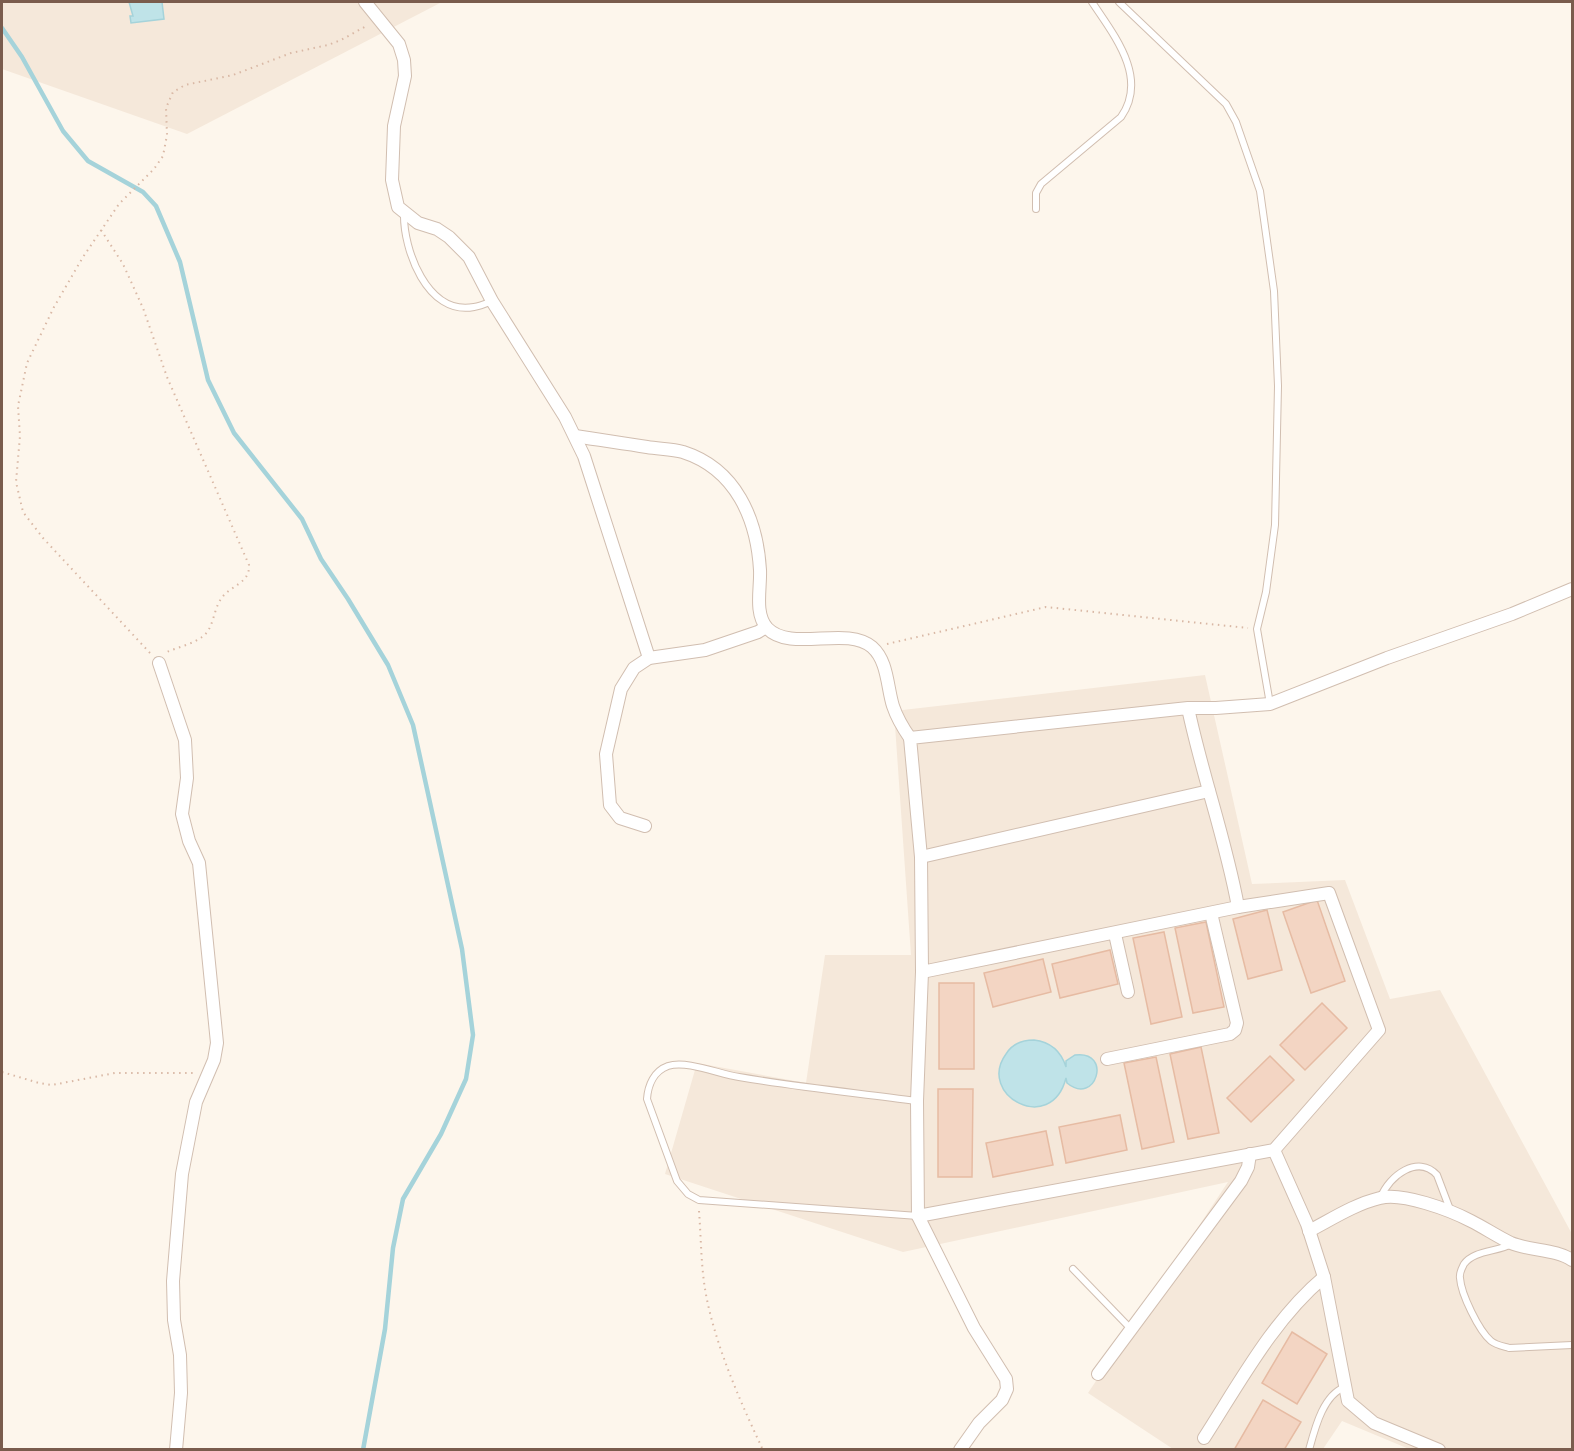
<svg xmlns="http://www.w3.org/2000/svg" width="1574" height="1451" font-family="'PT Sans',sans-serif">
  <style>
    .residential { fill: #f5e8da }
    .water { fill: #bfe3e8; stroke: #a5d3da; stroke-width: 1.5 }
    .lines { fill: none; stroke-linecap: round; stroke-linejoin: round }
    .stream { stroke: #a5d3da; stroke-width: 4.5 }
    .building { fill: #f3d5c3; stroke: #e6bba3; stroke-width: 1.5 }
    .service-casing { stroke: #d1beb0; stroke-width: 8 }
    .minor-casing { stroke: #d1beb0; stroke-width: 14 }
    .path { stroke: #d9b8a5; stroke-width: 2; stroke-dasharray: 1.5 4.5; stroke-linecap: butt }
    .service { stroke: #fff; stroke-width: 6 }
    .minor { stroke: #fff; stroke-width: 12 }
  </style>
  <rect width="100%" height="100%" fill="#fdf6ec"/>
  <!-- residential -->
  <g class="residential">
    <polygon points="2,2 442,2 187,134 2,69"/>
    <polygon points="1205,675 1252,884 1345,880 1390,999 1440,990 1572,1234 1572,1449 1409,1449 1342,1421 1323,1449 1173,1449 1088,1393 1228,1182 903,1252 665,1174 697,1063 806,1083 825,955 911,955 894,711"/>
  </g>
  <!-- water -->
  <g class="water">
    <polygon points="129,2 162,2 164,19 131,23 130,16 133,16"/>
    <path d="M1034 1040C1051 1042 1061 1051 1066 1067V1061L1075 1055C1113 1050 1096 1107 1067 1083L1066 1078C1051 1136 976 1095 1006 1054 1012 1044 1023 1040 1034 1040Z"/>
  </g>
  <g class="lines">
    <!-- stream -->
    <polyline class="stream" points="2,28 22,57 63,131 88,161 143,192 156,206 180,262 208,380 234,433 302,519 321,559 348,599 388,665 413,725 462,949 473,1035 466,1079 441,1134 403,1199 393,1248 385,1329 363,1450"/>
  </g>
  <!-- building -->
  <g class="building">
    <polygon points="1317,900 1345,981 1311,993 1283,912"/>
    <polygon points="1267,910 1282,970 1248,979 1233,919"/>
    <polygon points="1206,922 1224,1007 1193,1013 1175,928"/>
    <polygon points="1164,932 1182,1017 1151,1024 1133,938"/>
    <polygon points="1110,950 1118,984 1060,998 1052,964"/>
    <polygon points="1043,959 1051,992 993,1007 984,973"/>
    <rect x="939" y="983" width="35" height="86"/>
    <polygon points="1322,1003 1347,1028 1305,1070 1280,1045"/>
    <polygon points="1201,1047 1219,1133 1188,1139 1170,1054"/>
    <polygon points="1270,1056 1294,1080 1251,1122 1227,1098"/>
    <polygon points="1156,1057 1174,1142 1142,1149 1124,1063"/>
    <polygon points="938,1089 973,1089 972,1177 938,1177"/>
    <polygon points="1120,1115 1127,1150 1066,1163 1059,1127"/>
    <polygon points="1046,1131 1053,1165 993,1177 986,1143"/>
    <polygon points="1292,1332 1327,1354 1297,1404 1262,1383"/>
    <polygon points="1263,1400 1301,1422 1284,1450 1234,1450"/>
  </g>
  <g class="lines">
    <defs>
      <g id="service">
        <polyline points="1119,2 1226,104 1236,122 1260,191 1274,291 1278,386 1275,525 1266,592 1257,629 1270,704"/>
        <path d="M1036 209V193L1041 184 1121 117C1149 77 1113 34 1092 2"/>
        <path d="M404 213C403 249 427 316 474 307 480 306 487 303 492 301"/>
        <path d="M916 1101C857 1093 798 1087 739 1077 719 1074 687 1060 668 1066 654 1071 648 1085 647 1099L677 1181 688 1194 699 1200 918 1216"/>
        <path d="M1381 1197C1389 1176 1418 1154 1437 1175L1451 1212"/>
        <path d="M1511 1244C1498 1252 1474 1250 1464 1264 1462 1268 1459 1273 1460 1278 1461 1294 1479 1331 1491 1341 1496 1345 1502 1346 1509 1348L1572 1345"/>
        <polyline points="1073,1269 1131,1329"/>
        <path d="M1309 1450C1315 1428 1323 1395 1345 1387"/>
      </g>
      <g id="minor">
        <polyline points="365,2 399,44 404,60 405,76 394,126 392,180 398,207 418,223 437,229 449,237 469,257 492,301 565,417 584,456 649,658"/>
        <path d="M575 436C599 440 623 443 647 447 659 449 672 449 683 452 736 469 757 519 760 570 761 588 754 613 767 628 791 653 846 625 872 647 888 661 887 687 893 706 897 718 903 728 910 738"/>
        <polyline points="159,663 185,740 187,778 182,814 189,841 199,863 217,1043 214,1060 196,1102 182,1174 173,1281 174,1320 180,1355 181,1393 176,1450"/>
        <path d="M1188 708 910 738 921 857 922 972 1238 907C1226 840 1202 775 1188 708H1216L1270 704 1387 658 1512 614 1572 589"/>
        <polyline points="645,826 620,818 610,805 606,754 621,689 634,668 649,658 705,650 758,632 766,627"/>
        <polyline points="921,857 1209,791"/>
        <polyline points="1115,934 1128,992"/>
        <polyline points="922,972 917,1101 918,1216 974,1328 1006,1379 1007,1389 1002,1400 979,1423 960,1450"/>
        <polyline points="1107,1059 1230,1034 1235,1030 1237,1023 1211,913"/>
        <polyline points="1274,1150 1307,1224 1324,1277 1348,1401 1374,1423 1439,1450"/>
        <polyline points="918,1216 1274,1150 1379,1030 1329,893 1238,907"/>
        <path d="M1309 1231C1332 1219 1355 1204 1380 1198 1402 1192 1450 1210 1471 1221 1485 1228 1498 1237 1511 1243 1530 1251 1556 1249 1572 1260"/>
        <polyline points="1098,1374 1241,1181 1248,1167 1250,1154"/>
        <path d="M1204 1438C1240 1382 1273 1320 1324 1277"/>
      </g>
    </defs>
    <!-- service casing -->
    <use href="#service" class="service-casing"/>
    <!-- minor casing -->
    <use href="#minor" class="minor-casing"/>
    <!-- path -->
    <g class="path">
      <path d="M101 230 123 264 143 308 167 377 249 565C250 584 230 585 221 599 213 610 214 629 202 637 193 644 178 647 167 652"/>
      <polyline points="887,644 1046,607 1248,628"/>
      <polyline points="150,653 43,538 23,512 16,482 20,436 18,406 27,363 54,307 83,257 119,204 154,169 163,156 167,135 166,108 173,92 185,85 233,75 291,53 328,45 341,40 368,25"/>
      <polyline points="2,1072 39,1083 52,1085 115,1073 193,1073"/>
      <path d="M699 1211C701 1237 701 1264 705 1289 714 1343 740 1401 763 1450"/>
    </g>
    <!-- service -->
    <use href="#service" class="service"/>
    <!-- minor -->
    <use href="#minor" class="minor"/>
  </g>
  <!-- border -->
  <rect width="1574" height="1451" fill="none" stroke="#7a5c4d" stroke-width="6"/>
</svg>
